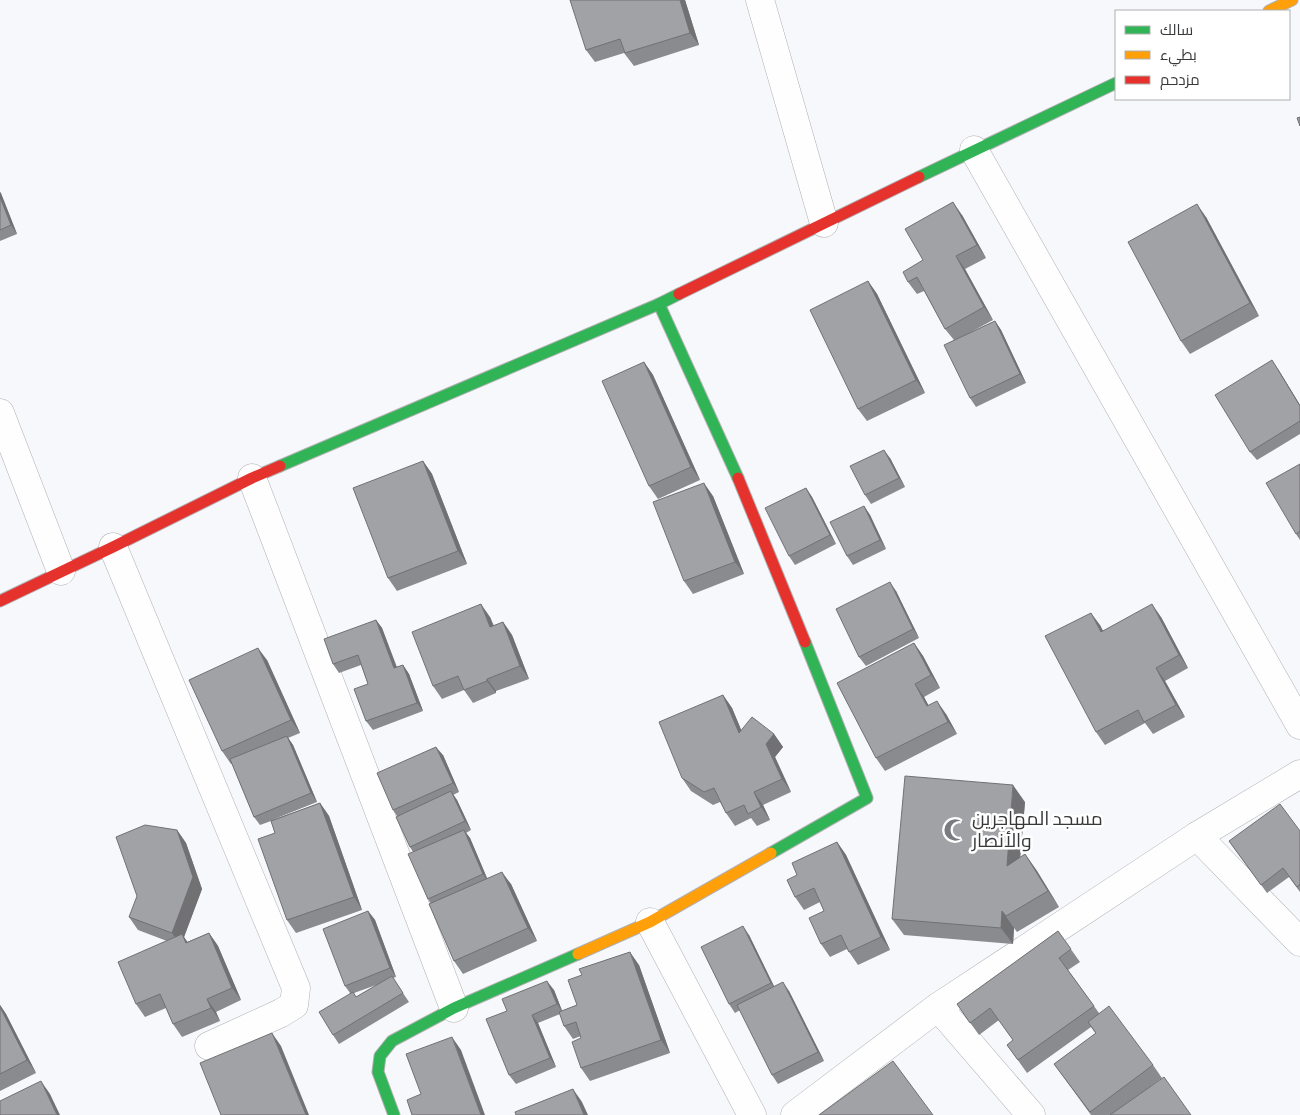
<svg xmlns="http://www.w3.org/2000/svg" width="1300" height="1115" font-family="'Alegreya Sans',Cairo,sans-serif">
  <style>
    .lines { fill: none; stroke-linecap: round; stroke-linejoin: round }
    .street-casing { stroke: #b0b0b3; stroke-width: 29 }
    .fast-casing { stroke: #b0b0b3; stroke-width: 13 }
    .slow-casing { stroke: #b0b0b3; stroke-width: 13 }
    .jam-casing { stroke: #b0b0b3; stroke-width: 13 }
    .street { stroke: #fefeff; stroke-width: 28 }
    .fast { stroke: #30b455; stroke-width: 11 }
    .slow { stroke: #ff9f0a; stroke-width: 11 }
    .jam { stroke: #e5322d; stroke-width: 11 }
    .wall { fill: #8a8b8e; fill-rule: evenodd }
    .shaded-wall { fill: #717174 }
    .building { fill: #a1a2a5; stroke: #717174 }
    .labels { text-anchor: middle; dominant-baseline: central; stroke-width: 5; stroke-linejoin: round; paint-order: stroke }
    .poi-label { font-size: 19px; fill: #37383a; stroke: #fff; text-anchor: start }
  </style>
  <rect width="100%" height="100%" fill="#f7f8fc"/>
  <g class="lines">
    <defs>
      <g id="street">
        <polyline points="760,0 824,223"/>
        <polyline points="974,150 1300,725"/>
        <polyline points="0,413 61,571"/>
        <polyline points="252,478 454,1008"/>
        <polyline points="113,547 296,988 294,1005 281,1013 209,1046"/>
        <polyline points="1197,836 1300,942"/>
        <polyline points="650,922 752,1115"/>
        <polyline points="938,1007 1031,1115"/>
        <polyline points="795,1115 938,1007 1197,836 1300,774"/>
      </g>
      <g id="fast">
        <polyline points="919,177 1116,83"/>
        <polyline points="659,304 738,478"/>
        <polyline points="280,466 659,304 679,294"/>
        <polyline points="771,853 867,798 805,642"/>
        <polyline points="394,1115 378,1072 380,1056 392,1041 454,1008 578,954"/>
      </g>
      <g id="slow">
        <polyline points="1269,11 1292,0"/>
        <polyline points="578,954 650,922 771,853"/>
      </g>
      <g id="jam">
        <polyline points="679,294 919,177"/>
        <polyline points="738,478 805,642"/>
        <polyline points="0,601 113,547 252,478 280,466"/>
      </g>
    </defs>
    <!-- street casing -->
    <use href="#street" class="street-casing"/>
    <!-- fast casing -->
    <use href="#fast" class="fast-casing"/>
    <!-- slow casing -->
    <use href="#slow" class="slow-casing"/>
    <!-- jam casing -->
    <use href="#jam" class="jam-casing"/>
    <!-- street -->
    <use href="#street" class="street"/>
    <!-- fast -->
    <use href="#fast" class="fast"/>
    <!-- slow -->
    <use href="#slow" class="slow"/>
    <!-- jam -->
    <use href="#jam" class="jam"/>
  </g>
  <!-- wall -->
  <g class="wall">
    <polygon points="685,0 699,45 634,66 624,53 595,62 586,50"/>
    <polygon points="0,192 17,234 0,241"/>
    <polygon points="962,215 986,258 965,269 993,320 971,332 995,321 1001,330 1026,383 976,407 970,398 954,340 945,329 924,291 917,294 908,282 923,260"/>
    <polygon points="1206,217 1259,316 1190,354 1181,341"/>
    <polygon points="868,281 877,294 925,393 867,421 858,409"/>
    <polygon points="644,362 653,375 700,480 658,499 649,486"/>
    <polygon points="1278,369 1300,405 1300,434 1257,460 1250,452"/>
    <polygon points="890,458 905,487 871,504 865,495"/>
    <polygon points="423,461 432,474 467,564 397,591 388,578"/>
    <polygon points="1300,464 1300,540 1296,534"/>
    <polygon points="806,488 812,497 836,544 795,565 789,556"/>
    <polygon points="713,496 744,574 693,594 684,581"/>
    <polygon points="864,506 870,515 886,549 853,565 847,556"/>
    <polygon points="896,591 919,638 866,666 859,657"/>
    <polygon points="490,617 494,626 503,622 512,635 529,679 496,691 496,693 473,703 464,690 442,699 433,686"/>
    <polygon points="1161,617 1188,668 1165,681 1185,717 1153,734 1145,723 1105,745 1096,732 1100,625 1102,631"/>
    <polygon points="376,620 382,628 397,667 403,665 409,674 423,711 373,730 366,721 368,684 361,665 339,673 333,664"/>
    <polygon points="914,643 923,656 940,688 924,697 928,705 946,714 957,734 885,771 876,758"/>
    <polygon points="267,660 300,733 288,738 293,745 317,802 272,820 320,803 329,816 362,910 296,933 287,920 275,833 271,821 260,825 254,817 232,764 231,764 222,751"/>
    <polygon points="723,695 732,708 741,730 774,734 783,747 775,757 791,792 763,805 770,820 757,826 751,818 735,826 726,813 720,802 713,805 691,791 682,778"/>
    <polygon points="443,755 459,792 453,795 457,800 471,830 466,833 470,838 487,878 511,884 537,941 463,974 454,961 431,904 428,899 413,852 410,847 397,816 393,810"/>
    <polygon points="1025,802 1020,858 1025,854 1037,871 1059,907 1017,932 1014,928 1013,944 904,935 892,919"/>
    <polygon points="177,830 186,843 202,889 184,937 187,942 209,933 218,946 241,1000 216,1012 220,1021 182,1037 173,1024 166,1008 145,1017 136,1004 167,941 138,930 129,917"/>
    <polygon points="1300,831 1300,892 1289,877 1267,893 1229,841"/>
    <polygon points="837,842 846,855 890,950 858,965 847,949 830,957 821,944 824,911 820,902 804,910 795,897 797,875"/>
    <path d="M368 911 375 920 396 977 393 978 409 1002 339 1044 333 1035 350 993 345 986ZM379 984 356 997 354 993Z"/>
    <polygon points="1058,931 1080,962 1068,970 1099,1013 1153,1065 1162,1078 1151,1086 1191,1115 1091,1115 1054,1064 1096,1034 1091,1027 1027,1073 1007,1045 1013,1040 999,1020 979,1035 957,1004"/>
    <polygon points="749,935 774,987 789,991 824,1061 778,1084 772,1075 740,1010 735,1013 729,1004"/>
    <polygon points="639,965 670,1053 590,1081 581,1068 581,1036 573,1039 564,1026 560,1014 538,1023 556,1067 516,1084 509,1075 507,1011 554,990 562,1011 577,1005"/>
    <polygon points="0,1005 6,1014 36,1073 0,1091"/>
  </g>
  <!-- shaded-wall -->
  <g class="shaded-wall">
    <polygon points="680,0 685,0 699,45 690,33"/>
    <polygon points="0,192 1,193 17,234 11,225 0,197"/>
    <polygon points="953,202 962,215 986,258 977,245"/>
    <polygon points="1197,204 1206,217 1259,316 1250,303"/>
    <polygon points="956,256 965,269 993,320 984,307"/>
    <polygon points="868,281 877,294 925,393 916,380"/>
    <polygon points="995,321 1001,330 1026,383 1020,374"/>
    <polygon points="1272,360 1278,369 1300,405 1300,406"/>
    <polygon points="644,362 653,375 700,480 691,467"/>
    <polygon points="884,450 890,458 905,487 899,478"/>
    <polygon points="423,461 432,474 467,564 458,551"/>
    <polygon points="704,483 713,496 744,574 735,562"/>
    <polygon points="806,488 812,497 836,544 830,535"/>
    <polygon points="864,506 870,515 886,549 880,540"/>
    <polygon points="890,582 896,591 919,638 913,629"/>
    <polygon points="481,604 490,617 499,640 490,627"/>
    <polygon points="1152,604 1161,617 1188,668 1179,655"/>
    <polygon points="1091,613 1100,625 1110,644 1101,632"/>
    <polygon points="376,620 382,628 400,677 394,668"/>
    <polygon points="503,622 512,635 529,679 520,666"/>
    <polygon points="914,643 923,656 940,688 931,675"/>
    <polygon points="258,648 267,660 300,733 291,720"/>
    <polygon points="403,665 409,674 423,711 417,703"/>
    <polygon points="1156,668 1165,681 1185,717 1176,705"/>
    <polygon points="487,679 496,691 496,693 487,681"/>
    <polygon points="915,684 924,697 936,719 927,706"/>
    <polygon points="723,695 732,708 748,746 739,733"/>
    <polygon points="937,701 946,714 957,734 948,722"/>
    <polygon points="774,734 783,747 775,757 791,792 782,779 766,744"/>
    <polygon points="287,736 293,745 317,802 311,793"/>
    <polygon points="436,747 443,755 459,792 453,783"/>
    <polygon points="1013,785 1025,802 1018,883 1007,866"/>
    <polygon points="451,791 457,800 471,830 465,821"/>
    <polygon points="754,792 763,805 770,820 761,807"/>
    <polygon points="320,803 329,816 362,910 354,897"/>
    <polygon points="177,830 186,843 202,889 184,937 191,947 181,946 172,933"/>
    <polygon points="464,830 470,838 489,883 483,874"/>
    <polygon points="837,842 846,855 890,950 881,937"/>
    <polygon points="1025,854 1037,871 1059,907 1048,891"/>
    <polygon points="502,872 511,884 537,941 528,928"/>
    <polygon points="368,911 375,920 396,977 390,968"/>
    <polygon points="1002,911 1014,928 1013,944 1001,928"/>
    <polygon points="743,926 749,935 777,992 771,983"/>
    <polygon points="209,933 218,946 241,1000 232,988"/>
    <polygon points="630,952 639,965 670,1053 661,1040"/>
    <polygon points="547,981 554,990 563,1013 557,1004"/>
    <polygon points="783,982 789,991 824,1061 818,1052"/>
    <polygon points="207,999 216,1012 220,1021 211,1008"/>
    <polygon points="0,1005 6,1014 36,1073 27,1060 0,1007"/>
    <polygon points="532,1015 538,1023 556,1067 550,1058"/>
    <polygon points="272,1033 281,1046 309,1115 306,1115"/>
    <polygon points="452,1037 461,1050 485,1115 481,1115"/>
    <polygon points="41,1081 50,1094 60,1115 57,1115"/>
    <polygon points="573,1089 582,1102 588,1115 584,1115"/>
  </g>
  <!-- building -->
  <g class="building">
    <polygon points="570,0 680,0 690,33 625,53 620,39 586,50"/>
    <polygon points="1300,117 1300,126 1297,118"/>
    <polygon points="0,197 11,225 0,230"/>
    <polygon points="953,202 977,245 956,256 984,307 945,329 917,277 908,282 903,272 923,260 905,229"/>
    <polygon points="1197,204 1250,303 1181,341 1128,242"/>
    <polygon points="868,281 916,380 858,409 810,310"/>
    <polygon points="995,321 1020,374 970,398 944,345"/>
    <polygon points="1272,360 1300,406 1300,421 1250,452 1215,395"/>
    <polygon points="644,362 691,467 649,486 602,381"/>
    <polygon points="884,450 899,478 865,495 850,466"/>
    <polygon points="423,461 458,551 388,578 353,488"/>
    <polygon points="1300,464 1300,531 1296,534 1266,483"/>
    <polygon points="704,483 735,562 684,581 653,502"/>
    <polygon points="806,488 830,535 789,556 765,508"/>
    <polygon points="864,506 880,540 847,556 830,522"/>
    <polygon points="890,582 913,629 859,657 836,609"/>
    <polygon points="481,604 490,627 503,622 520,666 487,679 487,681 464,690 458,676 433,686 412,632"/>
    <polygon points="1152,604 1179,655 1156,668 1176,705 1144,722 1138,710 1096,732 1045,636 1091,613 1101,632"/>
    <polygon points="376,620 394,668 403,665 417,703 366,721 354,689 368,684 358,655 333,664 324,639"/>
    <polygon points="914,643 931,675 915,684 927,706 937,701 948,722 876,758 837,683"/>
    <polygon points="258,648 291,720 222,751 189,680"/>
    <polygon points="723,695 739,733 752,717 774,734 766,744 782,779 754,792 761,807 748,814 744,805 726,813 714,788 704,792 682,778 659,722"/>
    <polygon points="287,736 311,793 254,817 230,759"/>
    <polygon points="436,747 453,783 393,810 377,773"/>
    <polygon points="905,776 1013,785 1007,866 1025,854 1048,891 1006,916 1002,911 1001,928 892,919"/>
    <polygon points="451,791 465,821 410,847 396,817"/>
    <polygon points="320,803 354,897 287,920 258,839 275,833 271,821"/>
    <polygon points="1280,804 1300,831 1300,884 1297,887 1283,868 1261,885 1229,841"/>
    <polygon points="145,825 177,830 193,877 172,933 129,917 137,896 116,837"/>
    <polygon points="464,830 483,874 428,899 408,854"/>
    <polygon points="837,842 881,937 849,952 841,935 821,944 809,918 824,911 814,888 795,897 787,880 797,875 792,863"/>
    <polygon points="502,872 528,928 454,961 429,904"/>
    <polygon points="368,911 390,968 345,986 323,929"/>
    <polygon points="743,926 771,983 729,1004 701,947"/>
    <polygon points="1058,931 1071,949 1059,958 1094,1006 1018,1060 1007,1045 1013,1040 990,1008 970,1023 957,1004"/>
    <polygon points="209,933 232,988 207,999 211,1008 173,1024 160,994 136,1004 118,962 182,934 186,943"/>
    <polygon points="630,952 661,1040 581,1068 572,1042 581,1038 576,1022 564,1026 559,1012 577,1005 568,980 582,975 579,969"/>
    <polygon points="392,976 403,993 333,1035 319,1012 353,992 356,997"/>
    <polygon points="547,981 557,1004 532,1015 550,1058 509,1075 486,1019 507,1011 502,999"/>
    <polygon points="783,982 818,1052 772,1075 737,1005"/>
    <polygon points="1109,1006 1153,1065 1090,1112 1054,1064 1096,1033 1088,1022"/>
    <polygon points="0,1007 27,1060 0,1074"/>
    <polygon points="272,1033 306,1115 221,1115 200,1063"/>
    <polygon points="452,1037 481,1115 412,1115 407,1100 421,1094 406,1054"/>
    <polygon points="893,1061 933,1115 819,1115"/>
    <polygon points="1164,1077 1191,1115 1110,1115"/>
    <polygon points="41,1081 57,1115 0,1115 0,1101"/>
    <polygon points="573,1089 584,1115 516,1115 515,1112"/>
  </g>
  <!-- icons -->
  <defs>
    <symbol id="mosque-bare" viewBox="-9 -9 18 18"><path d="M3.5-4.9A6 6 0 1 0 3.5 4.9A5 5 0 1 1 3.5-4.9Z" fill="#7a7b7e" stroke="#fff" stroke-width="2.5" paint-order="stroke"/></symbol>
  </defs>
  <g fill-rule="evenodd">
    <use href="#mosque-bare" x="939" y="814" width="32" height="32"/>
  </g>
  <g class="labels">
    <!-- poi labels -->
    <g class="poi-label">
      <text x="972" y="819">مسجد المهاجرين<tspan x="972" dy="22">والأنصار</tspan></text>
    </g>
  </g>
  <!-- legend -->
  <rect x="1115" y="10" width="175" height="90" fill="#ffffff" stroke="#afafb0"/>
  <rect x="1125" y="26" width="25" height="8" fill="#30b455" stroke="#afafb0"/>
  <text x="1160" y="35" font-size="15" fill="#37383a">سالك</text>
  <rect x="1125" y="51" width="25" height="8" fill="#ff9f0a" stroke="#afafb0"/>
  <text x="1160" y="60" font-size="15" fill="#37383a">بطيء</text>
  <rect x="1125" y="76" width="25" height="8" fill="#e5322d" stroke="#afafb0"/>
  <text x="1160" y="85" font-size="15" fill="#37383a">مزدحم</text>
</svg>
